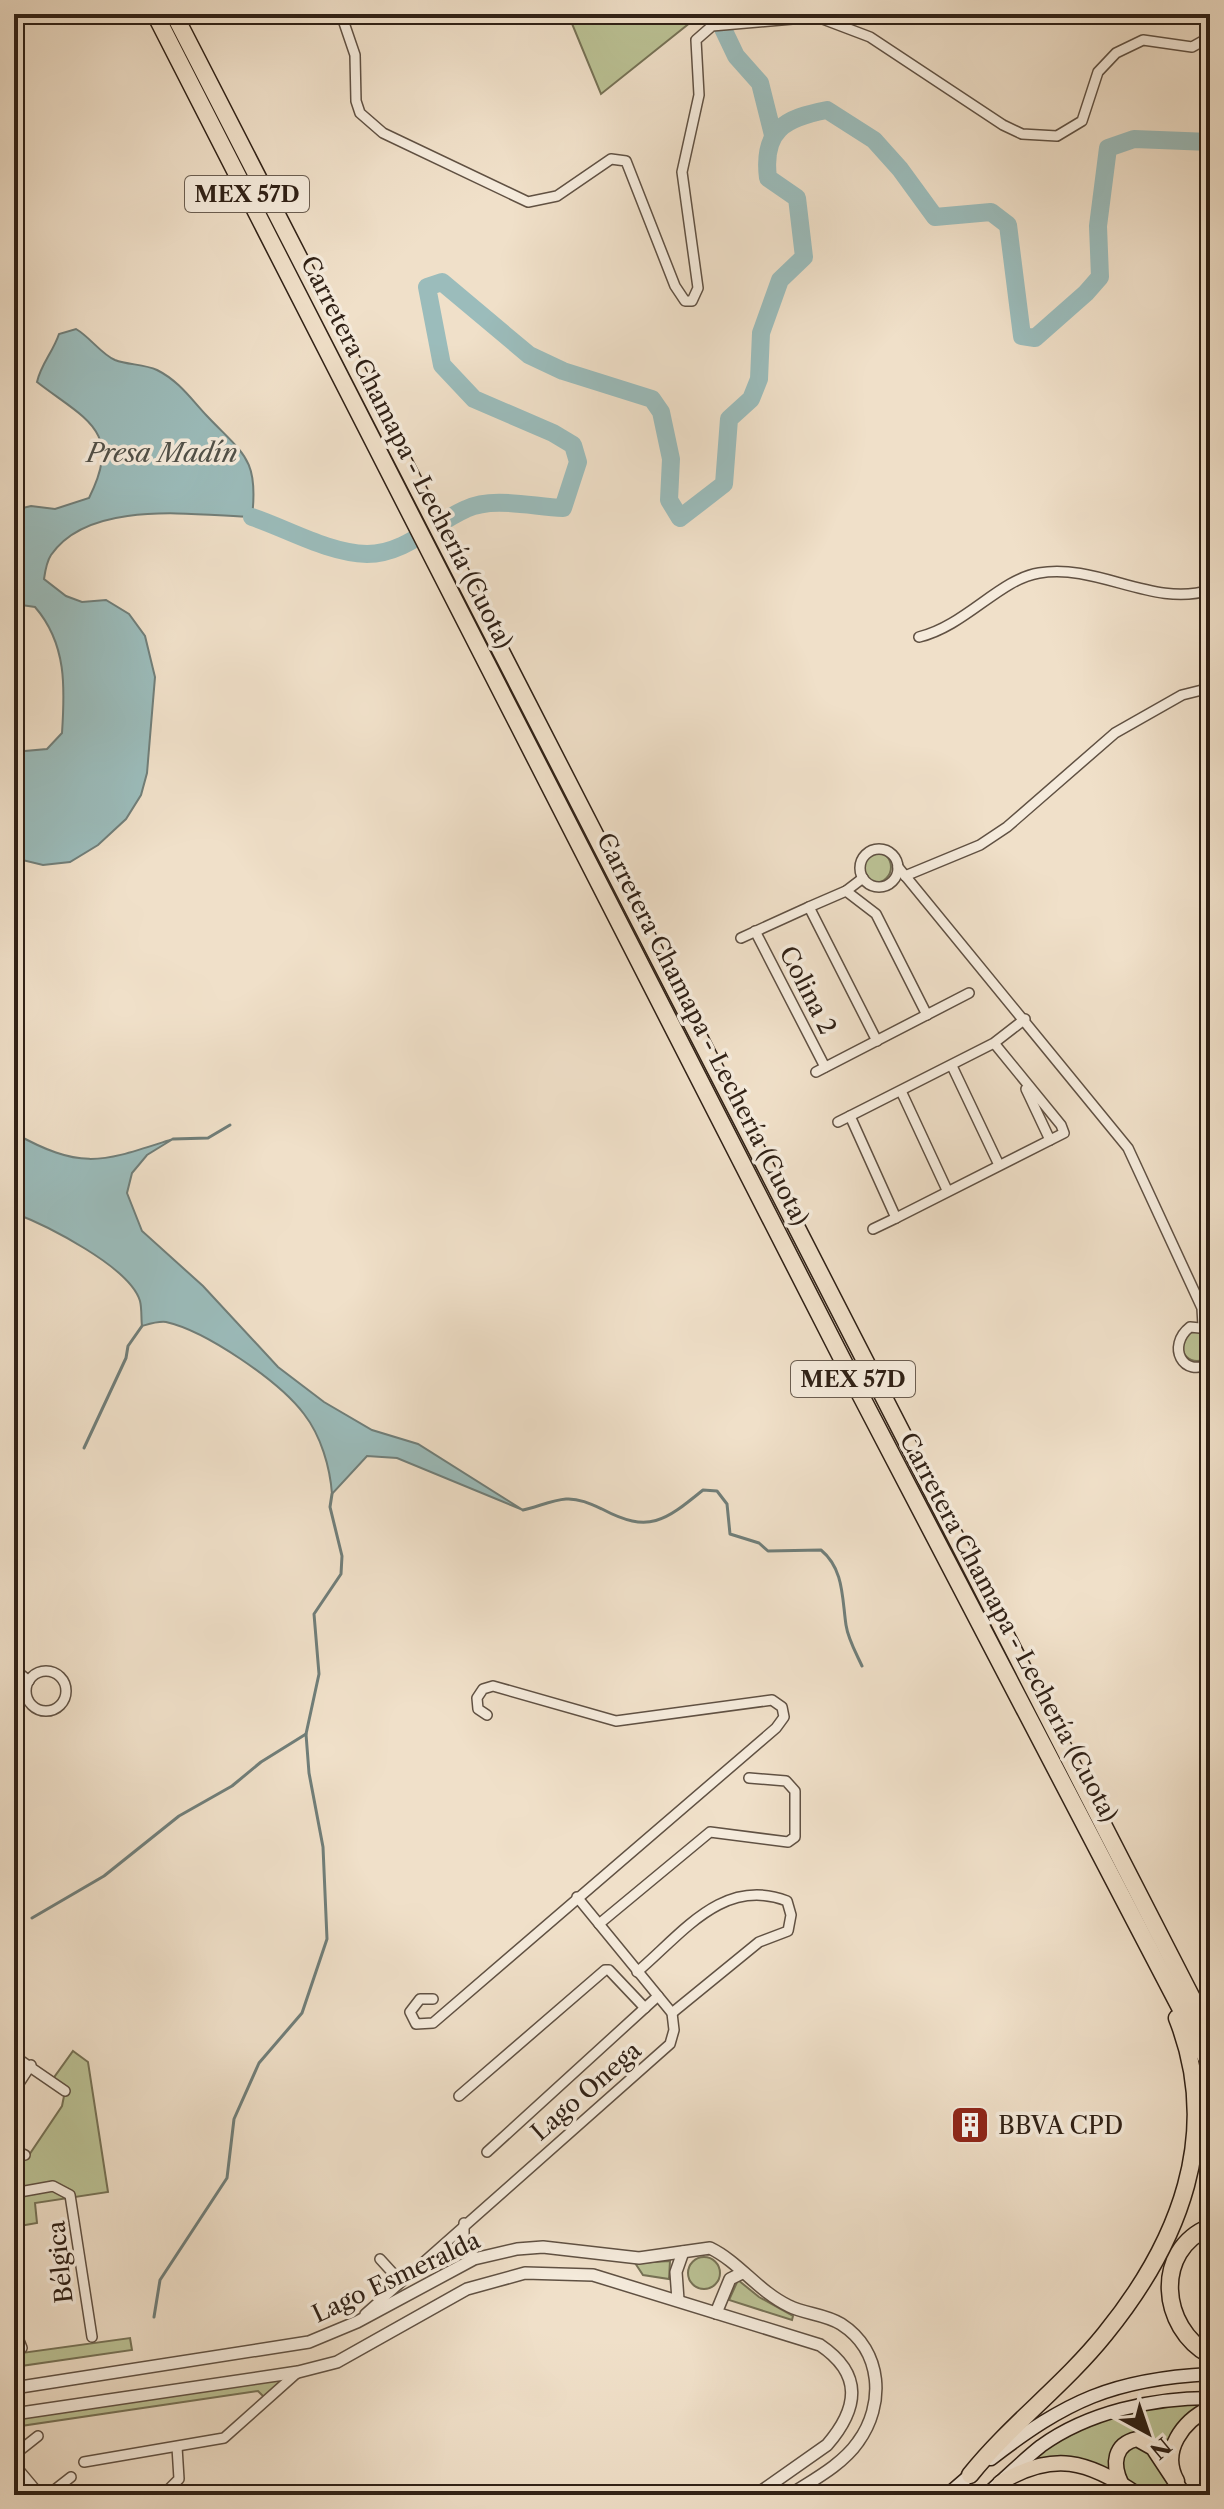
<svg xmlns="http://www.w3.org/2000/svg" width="1224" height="2509" font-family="'Libre Caslon Text',serif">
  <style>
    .green { fill: #bbc295; stroke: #767256; stroke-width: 2 }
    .water { fill: #9bbcbb; stroke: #707e79; stroke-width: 2 }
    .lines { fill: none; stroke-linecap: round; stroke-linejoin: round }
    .stream { stroke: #707e79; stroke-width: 3 }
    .river { stroke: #9bbcbb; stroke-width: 18 }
    .minor-casing { stroke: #605143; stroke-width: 12 }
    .tertiary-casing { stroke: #605143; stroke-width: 14 }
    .secondary-casing { stroke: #302116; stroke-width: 15 }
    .primary-casing { stroke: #302116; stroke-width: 17 }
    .motorway-casing { stroke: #302116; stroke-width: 19 }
    .minor { stroke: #f5ebdc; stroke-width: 9 }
    .tertiary { stroke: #f5ebdc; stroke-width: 11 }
    .secondary { stroke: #f5ebdc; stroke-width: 12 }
    .primary { stroke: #f0e0c9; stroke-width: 14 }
    .motorway { stroke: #f0e0c9; stroke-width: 16 }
    .labels { text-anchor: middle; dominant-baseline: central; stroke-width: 7; stroke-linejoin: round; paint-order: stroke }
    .shield { fill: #f5ebdc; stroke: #6b5e51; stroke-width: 2 }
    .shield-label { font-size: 22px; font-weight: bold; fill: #302116 }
    .street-label { font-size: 24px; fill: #302116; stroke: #f5ebdc }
    .poi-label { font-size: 24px; fill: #302116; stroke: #f5ebdc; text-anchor: start }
    .water-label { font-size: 26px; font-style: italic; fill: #505048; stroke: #f5ebdc }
  </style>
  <rect width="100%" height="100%" fill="#f0e0c9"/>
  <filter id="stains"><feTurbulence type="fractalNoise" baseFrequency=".0025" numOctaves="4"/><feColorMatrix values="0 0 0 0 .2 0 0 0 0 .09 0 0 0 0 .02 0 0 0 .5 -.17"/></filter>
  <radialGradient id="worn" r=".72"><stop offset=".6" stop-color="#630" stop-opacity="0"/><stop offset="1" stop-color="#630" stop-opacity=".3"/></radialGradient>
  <!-- green -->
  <g class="green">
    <polygon points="568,14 701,14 601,94"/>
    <circle cx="875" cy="867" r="16"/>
    <circle cx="1197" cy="1346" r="15"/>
    <polygon points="73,2051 88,2062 108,2192 35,2203 37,2223 14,2227 14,2150 29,2155 62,2106 65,2091 50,2083"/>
    <circle cx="704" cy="2273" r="16"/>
    <polygon points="670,2261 669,2279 643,2275 635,2263"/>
    <polygon points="738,2280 759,2297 793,2316 792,2320 729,2300"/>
    <polygon points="130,2338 132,2350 14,2367 14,2354"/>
    <polygon points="298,2372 267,2400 258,2391 14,2427 14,2414"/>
    <path d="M1210 2398 1184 2425 1171 2470 1185 2495H1138L1091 2470 1028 2466C1066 2409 1148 2408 1210 2398Z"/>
  </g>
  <!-- water -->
  <g class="water">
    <path d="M76 329C90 337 101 354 115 360 128 365 144 364 157 370 179 381 191 399 207 416 243 454 259 458 252 517 193 515 89 499 51 555 47 561 45 572 44 579L66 596 82 602 106 600 129 614 145 636 155 677 147 773 141 795 126 819 98 845 70 862 43 865 14 858V752L47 749 62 733C65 688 67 644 35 607L14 604V510L31 506 55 509 89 498C123 430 86 420 37 382 41 364 53 352 59 334Z"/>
    <path d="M14 1133C83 1171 101 1162 173 1139L147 1155 132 1173 127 1193 142 1231 203 1286 278 1367 324 1402 372 1430 418 1444 523 1510 397 1458 367 1456 332 1494C330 1467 321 1436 304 1414 279 1381 206 1331 166 1322 158 1321 149 1324 142 1326 141 1319 142 1309 140 1301 130 1267 46 1225 14 1213Z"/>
  </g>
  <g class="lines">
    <!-- stream -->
    <g class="stream">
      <polyline points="173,1139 208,1138 230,1125"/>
      <polyline points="84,1448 126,1358 128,1346 142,1326"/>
      <path d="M523 1510C537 1507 552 1500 566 1499 578 1498 591 1504 602 1509 649 1534 665 1521 703 1490L717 1491 727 1504 730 1534 759 1543 768 1551 821 1550C844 1569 842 1598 846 1625 848 1639 856 1653 862 1666"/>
      <polyline points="32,1918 104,1876 179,1816 232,1786 261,1762 306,1734"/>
      <polyline points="154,2317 160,2280 227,2178 234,2119 259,2063 302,2013 327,1939 323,1847 309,1773 306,1734 319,1674 314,1614 341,1574 342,1556 330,1507 332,1494"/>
    </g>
    <!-- river -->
    <g class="river">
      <polyline points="716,14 736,56 760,83 773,135"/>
      <path d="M252 517C288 529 328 553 367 554 405 554 434 523 466 509 493 496 533 507 563 508L578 462 573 445 553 433 474 399 442 365 427 287 442 282 529 355 563 371 652 399 661 412 671 459 669 500 680 518 724 484 729 419 751 399 759 379 761 333 780 280 804 257 797 198 768 178C762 130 785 118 827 110L874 140 900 169 935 217 991 212 1008 225 1022 336 1035 338 1086 293 1100 277 1098 226 1108 148 1134 139 1210 142"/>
    </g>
    <defs>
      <g id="minor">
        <polyline points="341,14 355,55 356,101 360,113 383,133 528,202 557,196 611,159 626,161 675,286 685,301 692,301 698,288 682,172 699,95 696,40 712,26 815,17"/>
        <polyline points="812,15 870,37 1003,125 1022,134 1057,136 1082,121 1098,72 1116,53 1143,40 1192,47 1210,37"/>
        <path d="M919 637C965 626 1000 579 1039 573 1098 563 1153 608 1210 590"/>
        <circle cx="879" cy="868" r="19"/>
        <polyline points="898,867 1128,1148 1202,1308 1203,1326"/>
        <polyline points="905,876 980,845 1007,827 1115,733 1182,695 1210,688"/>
        <polyline points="863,878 846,891 809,907 877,1041"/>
        <polyline points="846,891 876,914 927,1015"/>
        <polyline points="755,931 825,1067"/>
        <polyline points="741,938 809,907"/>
        <polyline points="994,1043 1061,1125 1064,1133 896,1218 850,1116 994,1043 1025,1019"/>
        <polyline points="952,1066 999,1165"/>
        <polyline points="816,1072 969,993"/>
        <polyline points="1026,1089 1050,1140"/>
        <polyline points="901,1091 947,1190"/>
        <polyline points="838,1122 850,1116"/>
        <polyline points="873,1229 896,1218"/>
        <path d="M1210 1329 1190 1327C1166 1346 1183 1379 1210 1363"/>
        <polyline points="14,1669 29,1681"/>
        <circle cx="46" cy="1691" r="20"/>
        <polyline points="599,1924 710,1832 788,1842 795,1837 795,1791 786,1781 749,1778"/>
        <path d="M637 1972C682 1934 723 1876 787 1901L791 1915 788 1931 759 1942 672 2013"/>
        <polyline points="433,1999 420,1999 410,2012 416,2024 433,2023 776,1728 784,1717 782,1707 772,1700 616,1721 493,1686 483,1689 477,1698 478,1709 487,1715"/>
        <polyline points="14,2056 65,2091"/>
        <polyline points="14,2091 31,2065"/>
        <polyline points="459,2096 605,1970 609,1970 645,2008"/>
        <polyline points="14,2150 25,2155"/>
        <polyline points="487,2152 658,1996"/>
        <polyline points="14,2193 53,2186 70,2195 92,2337"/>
        <polyline points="464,2223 464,2236 474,2259"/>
        <polyline points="380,2259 401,2282"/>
        <polyline points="365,2314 670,2044 674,2030 672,2013 577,1897"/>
        <polyline points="14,2328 22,2348"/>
        <polyline points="14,2455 38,2436"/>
        <polyline points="84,2462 224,2438 298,2372"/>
        <polyline points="14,2464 40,2495"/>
        <polyline points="48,2495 71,2477"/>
        <polyline points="163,2495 179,2479 177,2447"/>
      </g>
      <g id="tertiary">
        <polyline points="678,2300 676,2272 683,2252"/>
        <polyline points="716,2313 730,2279 742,2273"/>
        <path d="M14 2388 309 2342 357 2322 474 2259 517 2249 543 2247 639 2258 710 2248C739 2262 759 2292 789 2306 805 2314 825 2314 841 2324 883 2351 885 2405 858 2442 842 2465 813 2480 790 2495"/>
        <path d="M14 2414 298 2372 337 2362 467 2289 525 2273 593 2275 820 2345C863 2374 859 2408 827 2445L756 2495"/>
      </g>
      <g id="secondary">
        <path d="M991 2459C1066 2401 1113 2379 1210 2374"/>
        <polyline points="947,2495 976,2470"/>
        <path d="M986 2495C1004 2479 1022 2461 1041 2446 1088 2412 1153 2398 1210 2398"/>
      </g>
      <g id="primary">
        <path d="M1177 2481C1160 2451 1183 2421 1210 2408"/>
        <path d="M1000 2483C1053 2451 1088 2460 1138 2495"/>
        <path d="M1121 2483C1112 2464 1114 2444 1137 2439L1153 2448 1184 2495"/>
      </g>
      <g id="motorway">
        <polyline points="155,14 860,1394 1210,2065"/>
        <polyline points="174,14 1210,2033"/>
        <path d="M1210 2227C1153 2250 1160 2328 1210 2355"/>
        <path d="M970 2475C1011 2424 1064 2385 1105 2334 1179 2243 1223 2134 1177 2018"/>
      </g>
    </defs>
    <!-- minor casing -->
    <use href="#minor" class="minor-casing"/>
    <!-- tertiary casing -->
    <use href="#tertiary" class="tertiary-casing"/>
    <!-- secondary casing -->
    <use href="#secondary" class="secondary-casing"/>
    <!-- primary casing -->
    <use href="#primary" class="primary-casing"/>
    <!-- motorway casing -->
    <use href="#motorway" class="motorway-casing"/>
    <!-- minor -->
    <use href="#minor" class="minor"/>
    <!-- tertiary -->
    <use href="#tertiary" class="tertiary"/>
    <!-- secondary -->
    <use href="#secondary" class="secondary"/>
    <!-- primary -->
    <use href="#primary" class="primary"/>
    <!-- motorway -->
    <use href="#motorway" class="motorway"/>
  </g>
  <!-- icons -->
  <defs>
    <symbol id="building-square" viewBox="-11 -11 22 22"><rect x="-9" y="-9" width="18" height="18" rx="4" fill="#8f2418" stroke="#f5ebdc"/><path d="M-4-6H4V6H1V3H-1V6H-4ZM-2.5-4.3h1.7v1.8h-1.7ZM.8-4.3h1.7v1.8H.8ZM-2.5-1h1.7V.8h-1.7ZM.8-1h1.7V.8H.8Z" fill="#fff"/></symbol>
  </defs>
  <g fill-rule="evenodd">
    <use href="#building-square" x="948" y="2103" width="44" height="44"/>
  </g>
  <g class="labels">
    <!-- shield labels -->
    <g class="shield">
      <rect x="185" y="176" width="124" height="36" rx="6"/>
      <rect x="791" y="1361" width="124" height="36" rx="6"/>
    </g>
    <g class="shield-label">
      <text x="247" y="194">MEX 57D</text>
      <text x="853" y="1379">MEX 57D</text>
    </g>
    <!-- street labels -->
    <g class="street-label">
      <text transform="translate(407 452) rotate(63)">Carretera Chamapa - Lechería (Cuota)</text>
      <text transform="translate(808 990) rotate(63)">Colina 2</text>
      <text transform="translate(703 1029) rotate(63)">Carretera Chamapa - Lechería (Cuota)</text>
      <text transform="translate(1009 1627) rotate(62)">Carretera Chamapa - Lechería (Cuota)</text>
      <text transform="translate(586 2091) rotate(-41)">Lago Onega</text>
      <text transform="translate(60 2262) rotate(-96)">Bélgica</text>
      <text transform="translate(396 2277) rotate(-25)">Lago Esmeralda</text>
    </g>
    <!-- poi labels -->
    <g class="poi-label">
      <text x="998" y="2125">BBVA CPD</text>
    </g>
    <!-- water labels -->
    <g class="water-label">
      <text x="162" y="453">Presa Madín</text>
    </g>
  </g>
  <!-- margin -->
  <rect width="1224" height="2509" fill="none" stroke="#f0e0c9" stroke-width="48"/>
  <rect x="16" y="16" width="1192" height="2477" fill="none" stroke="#302116" stroke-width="4"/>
  <rect x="24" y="24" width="1176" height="2461" fill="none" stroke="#302116" stroke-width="2"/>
  <!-- north arrow -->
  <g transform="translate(1148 2433) rotate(140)" stroke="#f5ebdc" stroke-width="6" paint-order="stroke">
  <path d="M0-6L14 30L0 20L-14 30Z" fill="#302116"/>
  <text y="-12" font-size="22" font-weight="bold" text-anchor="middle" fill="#302116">N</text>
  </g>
  <rect width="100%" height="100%" filter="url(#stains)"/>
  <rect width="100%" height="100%" fill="url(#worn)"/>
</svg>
